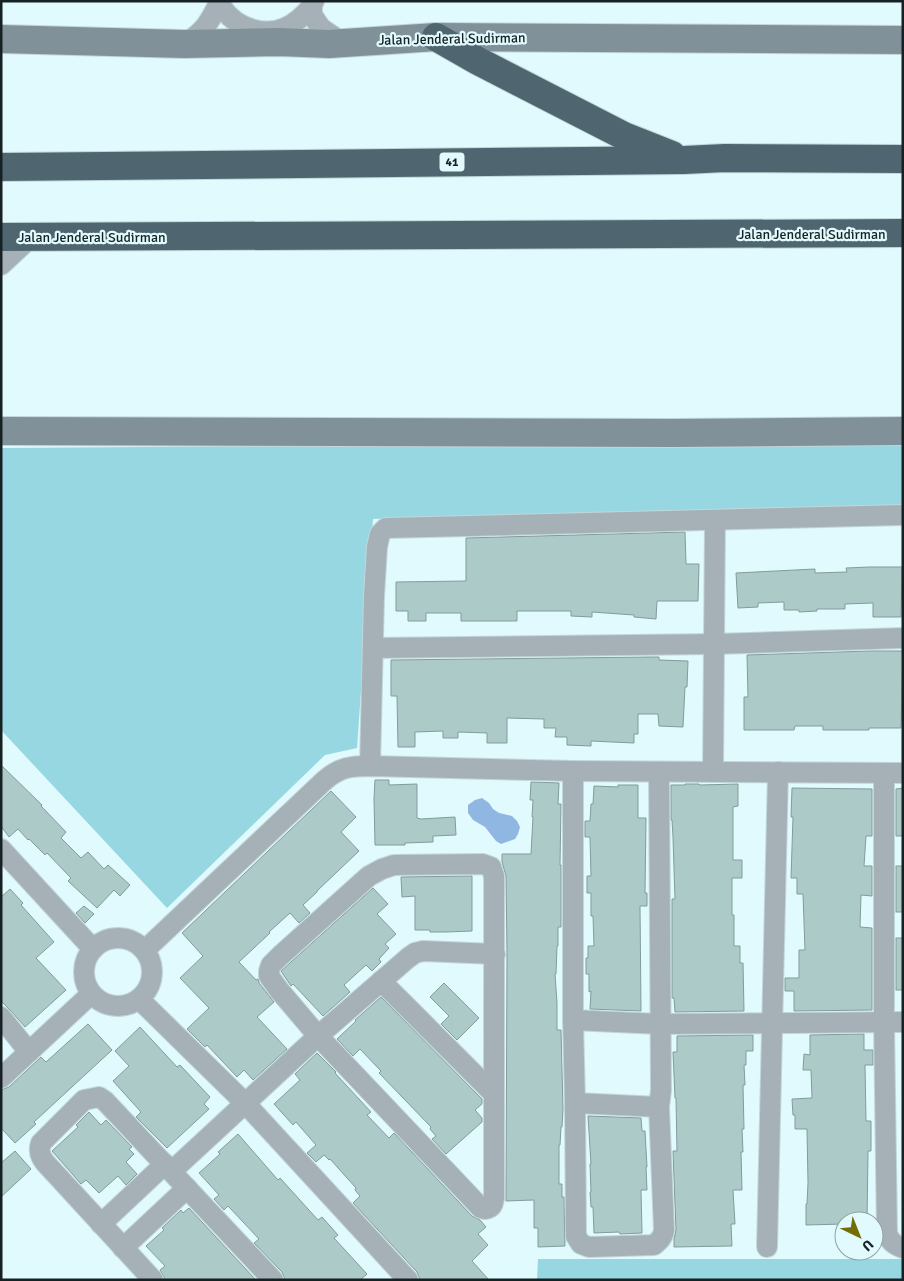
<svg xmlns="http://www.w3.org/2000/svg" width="904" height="1281" font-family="Signika,sans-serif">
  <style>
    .green { fill: #96d7e1 }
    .water { fill: #8fb7e1 }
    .building { fill: #accac7; stroke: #819d9a }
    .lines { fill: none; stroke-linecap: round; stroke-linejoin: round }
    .street-casing { stroke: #c1d7da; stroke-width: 22 }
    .secondary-casing { stroke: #c1d7da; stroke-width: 30 }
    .highway-casing { stroke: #c1d7da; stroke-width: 30 }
    .street { stroke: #a6b1b7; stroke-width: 20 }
    .secondary { stroke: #819199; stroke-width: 28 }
    .highway { stroke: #4f6671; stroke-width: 28 }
    .labels { text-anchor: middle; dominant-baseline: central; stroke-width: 4.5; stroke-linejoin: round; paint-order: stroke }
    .shield { fill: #e1fafd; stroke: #536264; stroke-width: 1 }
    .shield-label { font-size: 12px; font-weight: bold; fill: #162123 }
    .street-label { font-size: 14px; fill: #162123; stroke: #e1fafd }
  </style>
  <rect width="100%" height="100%" fill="#e1fafd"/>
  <!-- green -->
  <g class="green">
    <polygon points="903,442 903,506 373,519 357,748 325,755 167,908 1,730 1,448"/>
    <polygon points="538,1259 903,1259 903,1280 537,1280"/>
  </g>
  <!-- water -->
  <polygon class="water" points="482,798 489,803 493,809 499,813 512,816 517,821 520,827 518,834 515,839 501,844 496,841 485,827 473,820 468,813 468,805 475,800"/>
  <!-- building -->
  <g class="building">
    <polygon points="685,532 686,564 699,564 698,601 657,601 656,619 634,617 634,615 592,612 592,617 571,616 571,611 517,611 517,621 461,621 461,613 426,613 426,621 408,621 408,611 396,611 396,582 466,581 466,538"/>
    <polygon points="869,567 902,567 901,617 873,617 873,603 845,604 845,609 817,609 817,611 799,612 799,610 784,610 784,602 758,603 758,607 738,608 736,573 815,569 815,573 847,572 846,568"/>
    <polygon points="870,651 903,651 901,728 869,728 869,730 823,730 823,726 795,726 794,730 744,730 744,697 748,697 747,655"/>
    <polygon points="651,657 659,657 659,660 688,661 687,687 685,687 683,727 659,726 658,714 638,714 638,734 634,734 634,743 591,741 591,746 567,745 567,737 555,737 556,728 544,728 544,719 507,718 507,743 487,743 487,733 458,732 458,738 443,738 443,731 415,732 415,747 398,747 397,696 391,696 391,660"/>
    <polygon points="1,765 42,805 41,806 66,832 61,838 81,858 88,852 104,869 108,865 130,885 120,896 114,890 97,908 68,881 71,878 47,853 45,855 29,839 28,840 18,829 9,837 1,826"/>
    <polygon points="375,780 389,780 389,785 417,784 417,818 421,819 455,817 456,835 433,836 433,842 405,843 405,845 375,845 374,799"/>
    <polygon points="531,782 559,783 558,804 561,804 560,865 561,865 561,927 558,927 558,946 557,946 556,974 555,974 557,1003 557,1030 561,1030 563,1109 562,1127 561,1127 560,1145 559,1145 559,1184 562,1184 562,1197 564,1197 565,1246 538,1247 538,1228 534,1228 534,1200 506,1201 507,954 506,876 502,862 502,854 531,854 533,817 532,817 533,800 530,800"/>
    <polygon points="685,784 699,784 700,785 738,784 738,806 733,807 733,860 742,860 742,878 732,878 732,915 734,915 734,946 740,946 740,963 743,963 744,1011 675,1012 674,998 672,998 672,899 675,899 673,837 672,820 671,820 671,785 685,785"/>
    <polygon points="618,785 638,785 638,818 646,818 645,893 647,893 647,906 640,906 641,1011 590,1009 591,991 589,992 589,974 586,974 586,958 588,958 588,946 594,946 593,916 591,916 591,893 587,893 587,876 591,876 590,837 585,837 585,821 590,821 591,804 593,804 594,786 618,787"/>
    <polygon points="792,788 872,789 872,836 866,836 864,866 872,866 872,896 861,895 860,927 872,928 872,1010 794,1011 794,991 785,991 785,978 799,978 799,950 805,950 803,894 797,894 797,878 791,878 793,817 791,817"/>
    <polygon points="903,788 903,836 896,836 896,789"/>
    <polygon points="331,791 356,817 341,832 359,851 317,891 317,892 303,905 310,913 299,923 290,913 269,932 270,933 239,962 256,980 258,979 259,983 274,1002 257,1017 287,1049 253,1080 244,1070 237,1077 207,1045 205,1047 187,1029 209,1008 180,978 203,956 182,933"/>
    <rect x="896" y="866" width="7" height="46"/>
    <polygon points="472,876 472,931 446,932 430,932 430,930 415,930 415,896 402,897 401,877"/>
    <polygon points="373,888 388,904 377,914 396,934 385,944 389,948 379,959 381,962 372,971 366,965 344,985 350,992 323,1016 293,984 291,986 281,971"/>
    <polygon points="10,889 23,903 21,905 54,942 36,958 66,990 25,1027 10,1010 1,1001 1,897"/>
    <polygon points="84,906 94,914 85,923 76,913"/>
    <rect x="896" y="938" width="7" height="52"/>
    <polygon points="444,983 479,1018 457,1040 441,1024 449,1016 430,997"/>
    <polygon points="381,997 482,1099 482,1104 475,1110 482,1118 482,1122 446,1154 432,1139 436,1136 430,1129 431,1127 379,1073 381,1071 360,1049 353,1056 337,1039 356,1021 355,1020"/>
    <polygon points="88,1024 112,1050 34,1122 36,1124 15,1143 1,1128 1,1090 9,1087 41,1057 46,1062"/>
    <polygon points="140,1027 177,1067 180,1065 210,1097 204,1104 209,1109 167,1148 136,1117 141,1112 113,1081 129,1066 115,1051"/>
    <polygon points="864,1034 864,1050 873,1050 873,1065 865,1065 866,1121 871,1121 871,1151 868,1151 867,1221 844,1221 844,1224 806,1225 806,1204 807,1204 808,1183 807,1129 795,1129 795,1115 793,1115 792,1099 812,1098 811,1070 803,1070 804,1054 810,1055 810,1035"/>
    <polygon points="753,1035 753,1051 746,1051 746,1065 744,1065 745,1085 743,1085 744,1129 742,1129 743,1152 741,1152 742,1190 733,1190 735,1224 731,1224 732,1246 674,1247 674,1239 676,1230 673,1151 677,1151 676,1098 675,1098 673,1052 677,1052 677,1036"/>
    <polygon points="317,1053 336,1072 335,1073 371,1112 367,1115 389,1138 394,1133 472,1216 480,1220 486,1227 478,1234 488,1245 472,1261 489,1280 420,1280 417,1272 353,1203 360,1196 355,1190 356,1188 330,1159 329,1160 324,1155 316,1162 307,1153 316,1145 296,1122 293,1125 274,1104 300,1080 295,1074"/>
    <polygon points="89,1112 101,1125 106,1120 132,1147 129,1149 134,1154 126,1162 137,1174 126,1185 118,1176 99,1193 86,1180 81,1184 52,1151 78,1127 76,1125"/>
    <polygon points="588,1116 641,1118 642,1131 645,1131 647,1167 646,1167 647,1190 641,1190 642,1233 620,1234 619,1232 594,1233 593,1207 591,1207 590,1192 591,1192 590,1164 591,1164"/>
    <polygon points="238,1134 278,1180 280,1178 318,1220 322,1217 338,1235 334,1238 367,1274 360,1280 285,1280 282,1272 254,1243 259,1239 228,1206 224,1210 214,1199 219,1195 199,1173 220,1154 218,1152"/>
    <polygon points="15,1151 31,1169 1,1197 1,1163"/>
    <polygon points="189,1208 256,1280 165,1280 164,1277 160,1270 165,1266 146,1246 164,1230 162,1228 181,1210 183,1213"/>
  </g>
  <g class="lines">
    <defs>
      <g id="street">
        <path d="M218 1C234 31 272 42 299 19 305 14 311 9 314 1"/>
        <polyline points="312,6 312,15 321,28 343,43"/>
        <path d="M184 44C204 32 209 23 219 3"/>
        <polyline points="1,265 31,237"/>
        <polyline points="373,648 714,644 903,638"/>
        <polyline points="370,766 374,596 377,547 380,534 386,528 903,515"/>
        <path d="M573 771V1020L575 1103 576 1236 581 1244 589 1247 654 1245C660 1240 663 1237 664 1230L659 1107 661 1090 659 772"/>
        <polyline points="713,772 715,520"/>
        <path d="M884 773V1022L887 1234C891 1242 894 1245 903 1248"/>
        <polyline points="1,849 93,949"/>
        <path d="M483 864 491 867 494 876C495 983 493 1090 494 1198 493 1205 492 1208 485 1209L481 1208 318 1036 279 990 269 976V971L271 965 280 956 369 876 382 869 394 865Z"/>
        <circle cx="118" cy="972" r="34"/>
        <path d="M145 950 325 780C340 767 351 766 370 766L573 771 903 773"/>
        <polyline points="381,981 493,1093"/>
        <polyline points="139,999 245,1103 408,1280"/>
        <polyline points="1,1017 29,1052"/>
        <polyline points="573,1020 660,1024 903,1022"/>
        <polyline points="1,1078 91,994"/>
        <polyline points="575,1103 659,1107"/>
        <polyline points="172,1171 318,1036 408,958 415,953 423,951 495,954"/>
        <polyline points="101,1224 165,1164"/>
        <polyline points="767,1247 778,772"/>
        <polyline points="123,1248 187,1188"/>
        <path d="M153 1280 51 1169C43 1161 37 1154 41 1143L84 1100 99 1097 105 1101 273 1280"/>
      </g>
      <g id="secondary">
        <polyline points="1,39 184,44 279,42 329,44 436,37 903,40"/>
        <polyline points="1,431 674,433 903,431"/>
      </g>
      <g id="highway">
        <polyline points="436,37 478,61 624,136 672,155"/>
        <polyline points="1,167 684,160 725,158 903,159"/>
        <polyline points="1,237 903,233"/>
      </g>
    </defs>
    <!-- street casing -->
    <use href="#street" class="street-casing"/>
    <!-- secondary casing -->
    <use href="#secondary" class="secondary-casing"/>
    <!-- highway casing -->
    <use href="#highway" class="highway-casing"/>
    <!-- street -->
    <use href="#street" class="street"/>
    <!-- secondary -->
    <use href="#secondary" class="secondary"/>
    <!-- highway -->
    <use href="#highway" class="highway"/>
  </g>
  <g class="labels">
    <!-- shield labels -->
    <rect class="shield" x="439.5" y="152.5" width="25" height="19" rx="4"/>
    <g class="shield-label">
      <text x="452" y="162">41</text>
    </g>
    <!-- street labels -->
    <g class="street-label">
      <text transform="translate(452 39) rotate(-1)">Jalan Jenderal Sudirman</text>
      <text x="812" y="234">Jalan Jenderal Sudirman</text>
      <text x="92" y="237">Jalan Jenderal Sudirman</text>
    </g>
  </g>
  <!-- border -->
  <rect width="904" height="1281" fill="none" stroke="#162123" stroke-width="5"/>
  <!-- north arrow -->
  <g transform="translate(859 1236) rotate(137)"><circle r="24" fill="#e1fafd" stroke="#90a3a6"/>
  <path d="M0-4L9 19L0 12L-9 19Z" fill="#736c07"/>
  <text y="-8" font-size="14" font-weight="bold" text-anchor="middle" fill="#162123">U</text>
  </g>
</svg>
